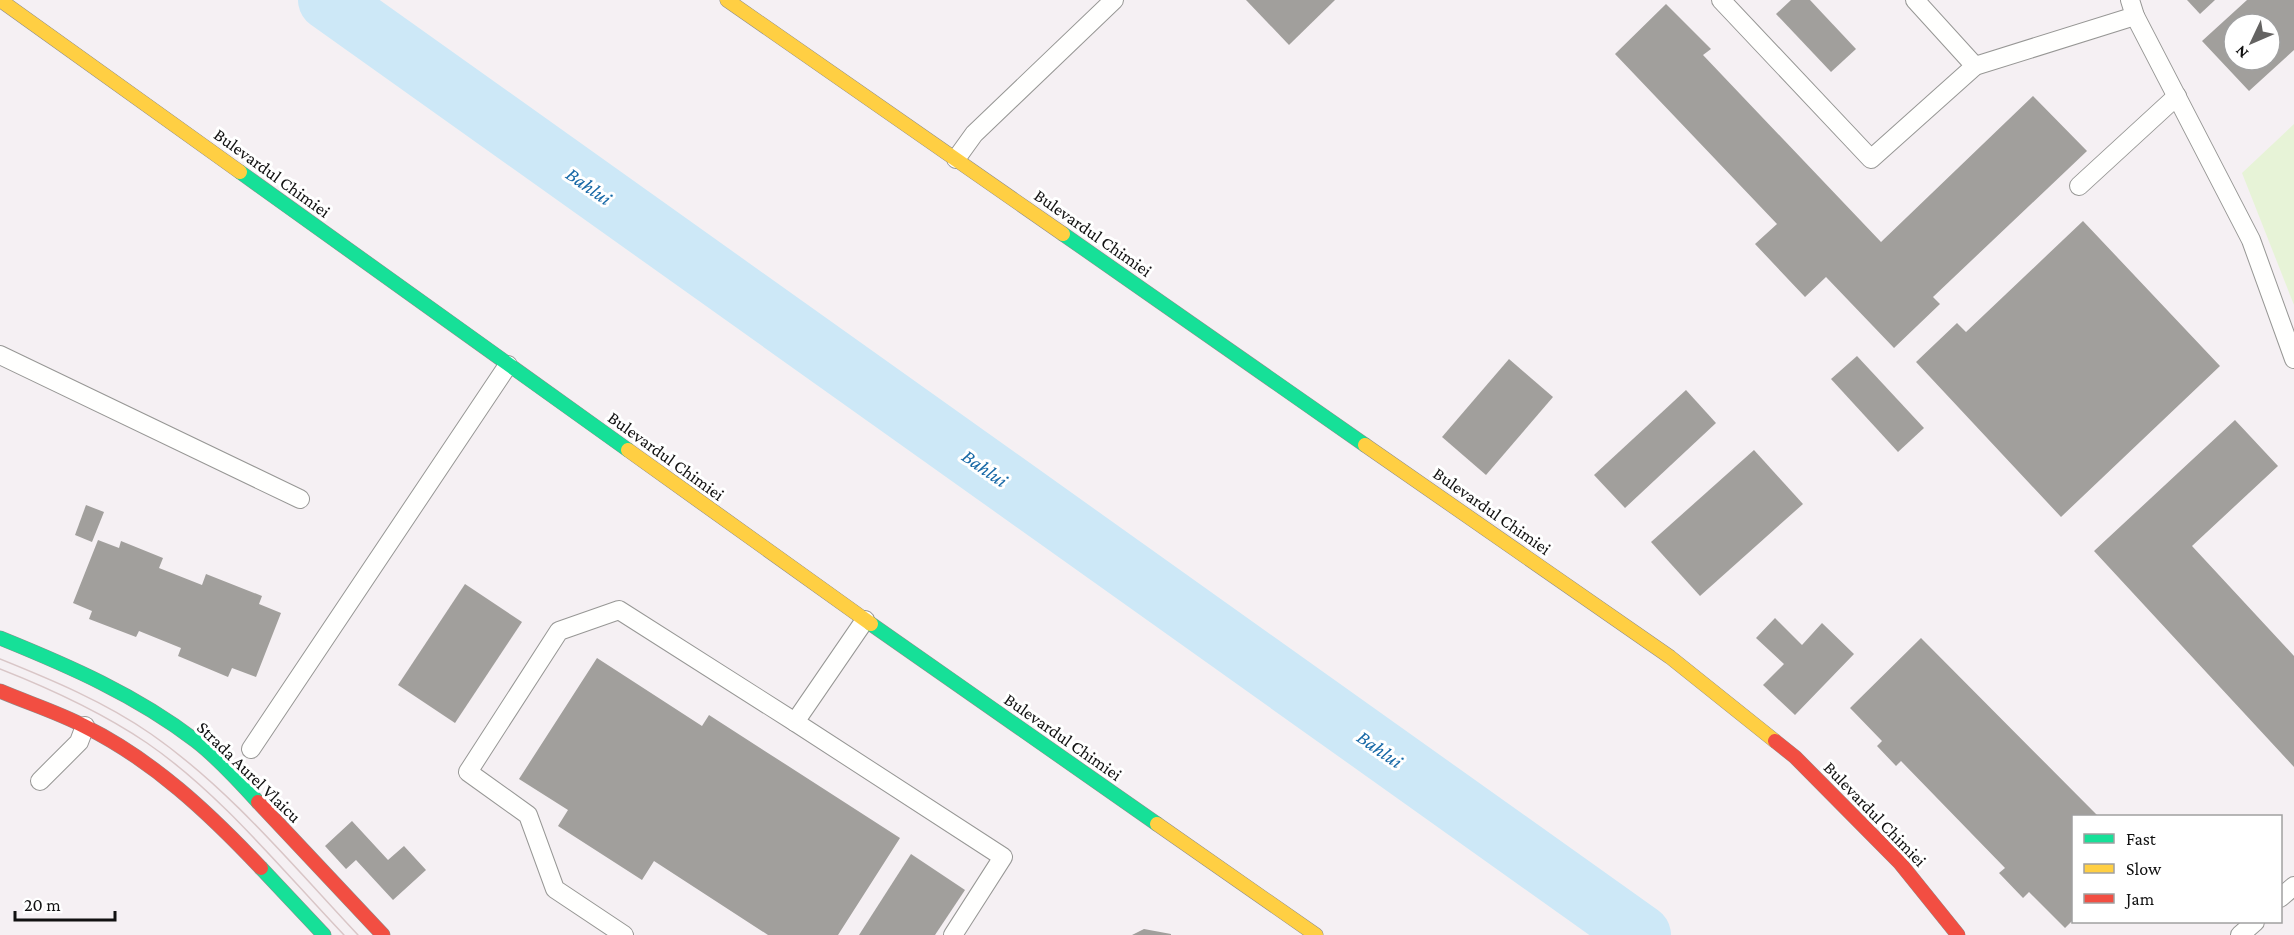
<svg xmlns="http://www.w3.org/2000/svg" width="2294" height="935" font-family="'Crimson Pro',serif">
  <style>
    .industrial { fill: #f5f0f3; fill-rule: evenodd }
    .green { fill: #e7f3d7 }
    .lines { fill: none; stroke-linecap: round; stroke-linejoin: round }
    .river { stroke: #cde8f7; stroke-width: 60 }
    .building { fill: #a19f9c; fill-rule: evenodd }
    .lane-casing { stroke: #979795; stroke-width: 20 }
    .fast-casing { stroke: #8e8d8b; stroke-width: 15 }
    .slow-casing { stroke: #8e8d8b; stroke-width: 15 }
    .jam-casing { stroke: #8e8d8b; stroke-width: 15 }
    .lane { stroke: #fffffe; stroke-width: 18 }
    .fast { stroke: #16e098; stroke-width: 14 }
    .slow { stroke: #ffcf43; stroke-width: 14 }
    .jam { stroke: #f24e42; stroke-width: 14 }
    .tram { stroke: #d9c6c7; stroke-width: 1.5 }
    .labels { text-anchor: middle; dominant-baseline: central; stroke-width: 6; stroke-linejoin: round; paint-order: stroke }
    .street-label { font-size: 18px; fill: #111; stroke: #fff }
    .water-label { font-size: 20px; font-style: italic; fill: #1768a6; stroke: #fff }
  </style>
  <rect width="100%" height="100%" fill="#fdfcf7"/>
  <!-- industrial -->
  <path class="industrial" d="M0 0H2294V935H0ZM2234 24H2270V60H2234ZM2074 816H2280V922H2074Z"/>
  <!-- green -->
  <polygon class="green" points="2294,124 2294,305 2242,173"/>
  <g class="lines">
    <!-- river -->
    <polyline class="river" points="328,0 1641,935"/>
  </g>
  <!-- building -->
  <g class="building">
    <polygon points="1246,0 1335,0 1289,45"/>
    <polygon points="1791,0 1810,0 1856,49 1831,72 1776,14"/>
    <polygon points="2187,0 2215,0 2200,14"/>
    <path d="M2247 0H2294V50L2249 91 2202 41ZM2234 24H2270V60H2234Z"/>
    <polygon points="1666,4 1711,49 1703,55 1881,242 2033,96 2087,151 1933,297 1940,304 1894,348 1826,277 1805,297 1755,244 1777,224 1615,54"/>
    <polygon points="2083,221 2220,366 2061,517 1916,362 1957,323 1966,332"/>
    <polygon points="1857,356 1924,428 1898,452 1831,379"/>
    <polygon points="1509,359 1553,397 1486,475 1442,437"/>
    <polygon points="1686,390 1716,423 1625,508 1594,475"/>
    <polygon points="2235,420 2278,466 2192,546 2294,656 2294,767 2094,551"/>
    <polygon points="1754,450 1803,504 1700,596 1651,542"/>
    <polygon points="86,505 104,512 92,542 75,535"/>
    <polygon points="98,540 119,548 121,541 163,558 159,568 202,585 206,574 262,596 259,604 281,613 256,677 232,668 228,677 178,656 181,648 139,631 136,637 89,619 92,611 73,603"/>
    <polygon points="465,584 522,622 455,723 398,685"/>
    <polygon points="1775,618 1802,645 1822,623 1854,654 1795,715 1763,685 1784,664 1756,638"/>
    <polygon points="1921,638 2098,816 2074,816 2074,919 2065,928 2029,892 2023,898 1999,873 2005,868 1901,761 1896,766 1877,746 1882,741 1850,708"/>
    <polygon points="597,658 702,726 709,715 900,838 838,935 768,935 654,861 642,880 558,826 568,810 519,779"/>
    <polygon points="352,821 388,860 404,846 426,870 393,900 356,860 346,869 325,846"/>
    <polygon points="911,854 965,890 935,935 859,935"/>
    <polygon points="1144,929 1171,934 1171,935 1132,935"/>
  </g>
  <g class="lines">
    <defs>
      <g id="lane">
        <polyline points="1721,0 1871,159 1975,66 2135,16"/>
        <polyline points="1915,0 1975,66"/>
        <polyline points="2130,0 2135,16 2251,240 2294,359"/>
        <polyline points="956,159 974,134 1114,0"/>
        <polyline points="2079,186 2177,96"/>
        <polyline points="0,355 300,499"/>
        <polyline points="795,722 865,620"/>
        <polyline points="251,749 508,365"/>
        <polyline points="40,781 79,742 85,726"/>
        <polyline points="2280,898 2294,886"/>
        <polyline points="624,935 555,889 528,815 468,772 559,631 619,610 795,722 1003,857 953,935"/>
        <polyline points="2240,935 2255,922"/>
      </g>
      <g id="fast">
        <polyline points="240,172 628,450"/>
        <polyline points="1063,234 1365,445"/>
        <polyline points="871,624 1157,824"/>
        <path d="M0 638C69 666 136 695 196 741 218 758 239 781 258 802"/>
        <polyline points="261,868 324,935"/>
      </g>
      <g id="slow">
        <polyline points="0,0 240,172"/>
        <polyline points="727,0 1063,234"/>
        <polyline points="1365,445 1670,657 1775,741"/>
        <polyline points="628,450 871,624"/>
        <polyline points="1157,824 1316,935"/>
      </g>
      <g id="jam">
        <path d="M0 691C28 703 57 712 84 726 153 760 209 813 261 868"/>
        <polyline points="1775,741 1795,757 1900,863 1958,935"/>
        <polyline points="258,802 383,935"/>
      </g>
    </defs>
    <!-- lane casing -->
    <use href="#lane" class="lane-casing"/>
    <!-- fast casing -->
    <use href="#fast" class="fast-casing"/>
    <!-- slow casing -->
    <use href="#slow" class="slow-casing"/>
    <!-- jam casing -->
    <use href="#jam" class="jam-casing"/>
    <!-- lane -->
    <use href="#lane" class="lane"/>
    <!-- fast -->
    <use href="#fast" class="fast"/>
    <!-- slow -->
    <use href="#slow" class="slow"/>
    <!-- jam -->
    <use href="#jam" class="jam"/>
    <!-- tram -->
    <g class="tram">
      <path d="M0 659C52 680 105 702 151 734 230 789 293 866 358 935"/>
      <path d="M0 669C51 689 101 712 147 743 220 793 283 871 344 935"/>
    </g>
  </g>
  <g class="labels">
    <!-- street labels -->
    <g class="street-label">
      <text transform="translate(272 173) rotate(36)">Bulevardul Chimiei</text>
      <text transform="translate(1093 233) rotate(35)">Bulevardul Chimiei</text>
      <text transform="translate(666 456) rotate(36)">Bulevardul Chimiei</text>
      <text transform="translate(1492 511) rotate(35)">Bulevardul Chimiei</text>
      <text transform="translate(1063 737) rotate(35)">Bulevardul Chimiei</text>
      <text transform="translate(249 772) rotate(44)">Strada Aurel Vlaicu</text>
      <text transform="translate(1875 814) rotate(46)">Bulevardul Chimiei</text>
    </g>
    <!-- water labels -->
    <g class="water-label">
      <text transform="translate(589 186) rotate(35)">Bahlui</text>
      <text transform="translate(985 468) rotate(35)">Bahlui</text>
      <text transform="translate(1380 749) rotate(35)">Bahlui</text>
    </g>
  </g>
  <!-- legend -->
  <rect x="2072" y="815" width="210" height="108" fill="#ffffff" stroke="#a0a0a0" stroke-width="1.5"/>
  <rect x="2084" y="834" width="30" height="9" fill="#16e098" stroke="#a0a0a0" stroke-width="1.5"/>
  <text x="2126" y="845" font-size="18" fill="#111111">Fast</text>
  <rect x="2084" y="864" width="30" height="9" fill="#ffcf43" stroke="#a0a0a0" stroke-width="1.5"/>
  <text x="2126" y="875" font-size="18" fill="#111111">Slow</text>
  <rect x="2084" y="894" width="30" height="9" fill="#f24e42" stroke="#a0a0a0" stroke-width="1.5"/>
  <text x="2126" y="905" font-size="18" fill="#111111">Jam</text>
  <!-- north arrow -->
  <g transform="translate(2252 42) rotate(226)"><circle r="28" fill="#ffffff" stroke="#a0a0a0" stroke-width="1.5"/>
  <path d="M0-4.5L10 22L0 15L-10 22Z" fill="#646362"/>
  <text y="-9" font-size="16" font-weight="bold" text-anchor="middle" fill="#111111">N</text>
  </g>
  <!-- scale -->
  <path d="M15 911v9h100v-9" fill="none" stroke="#111111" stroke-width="3"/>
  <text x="24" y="911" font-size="18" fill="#111111" stroke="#ffffff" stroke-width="4.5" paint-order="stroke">20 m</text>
</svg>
